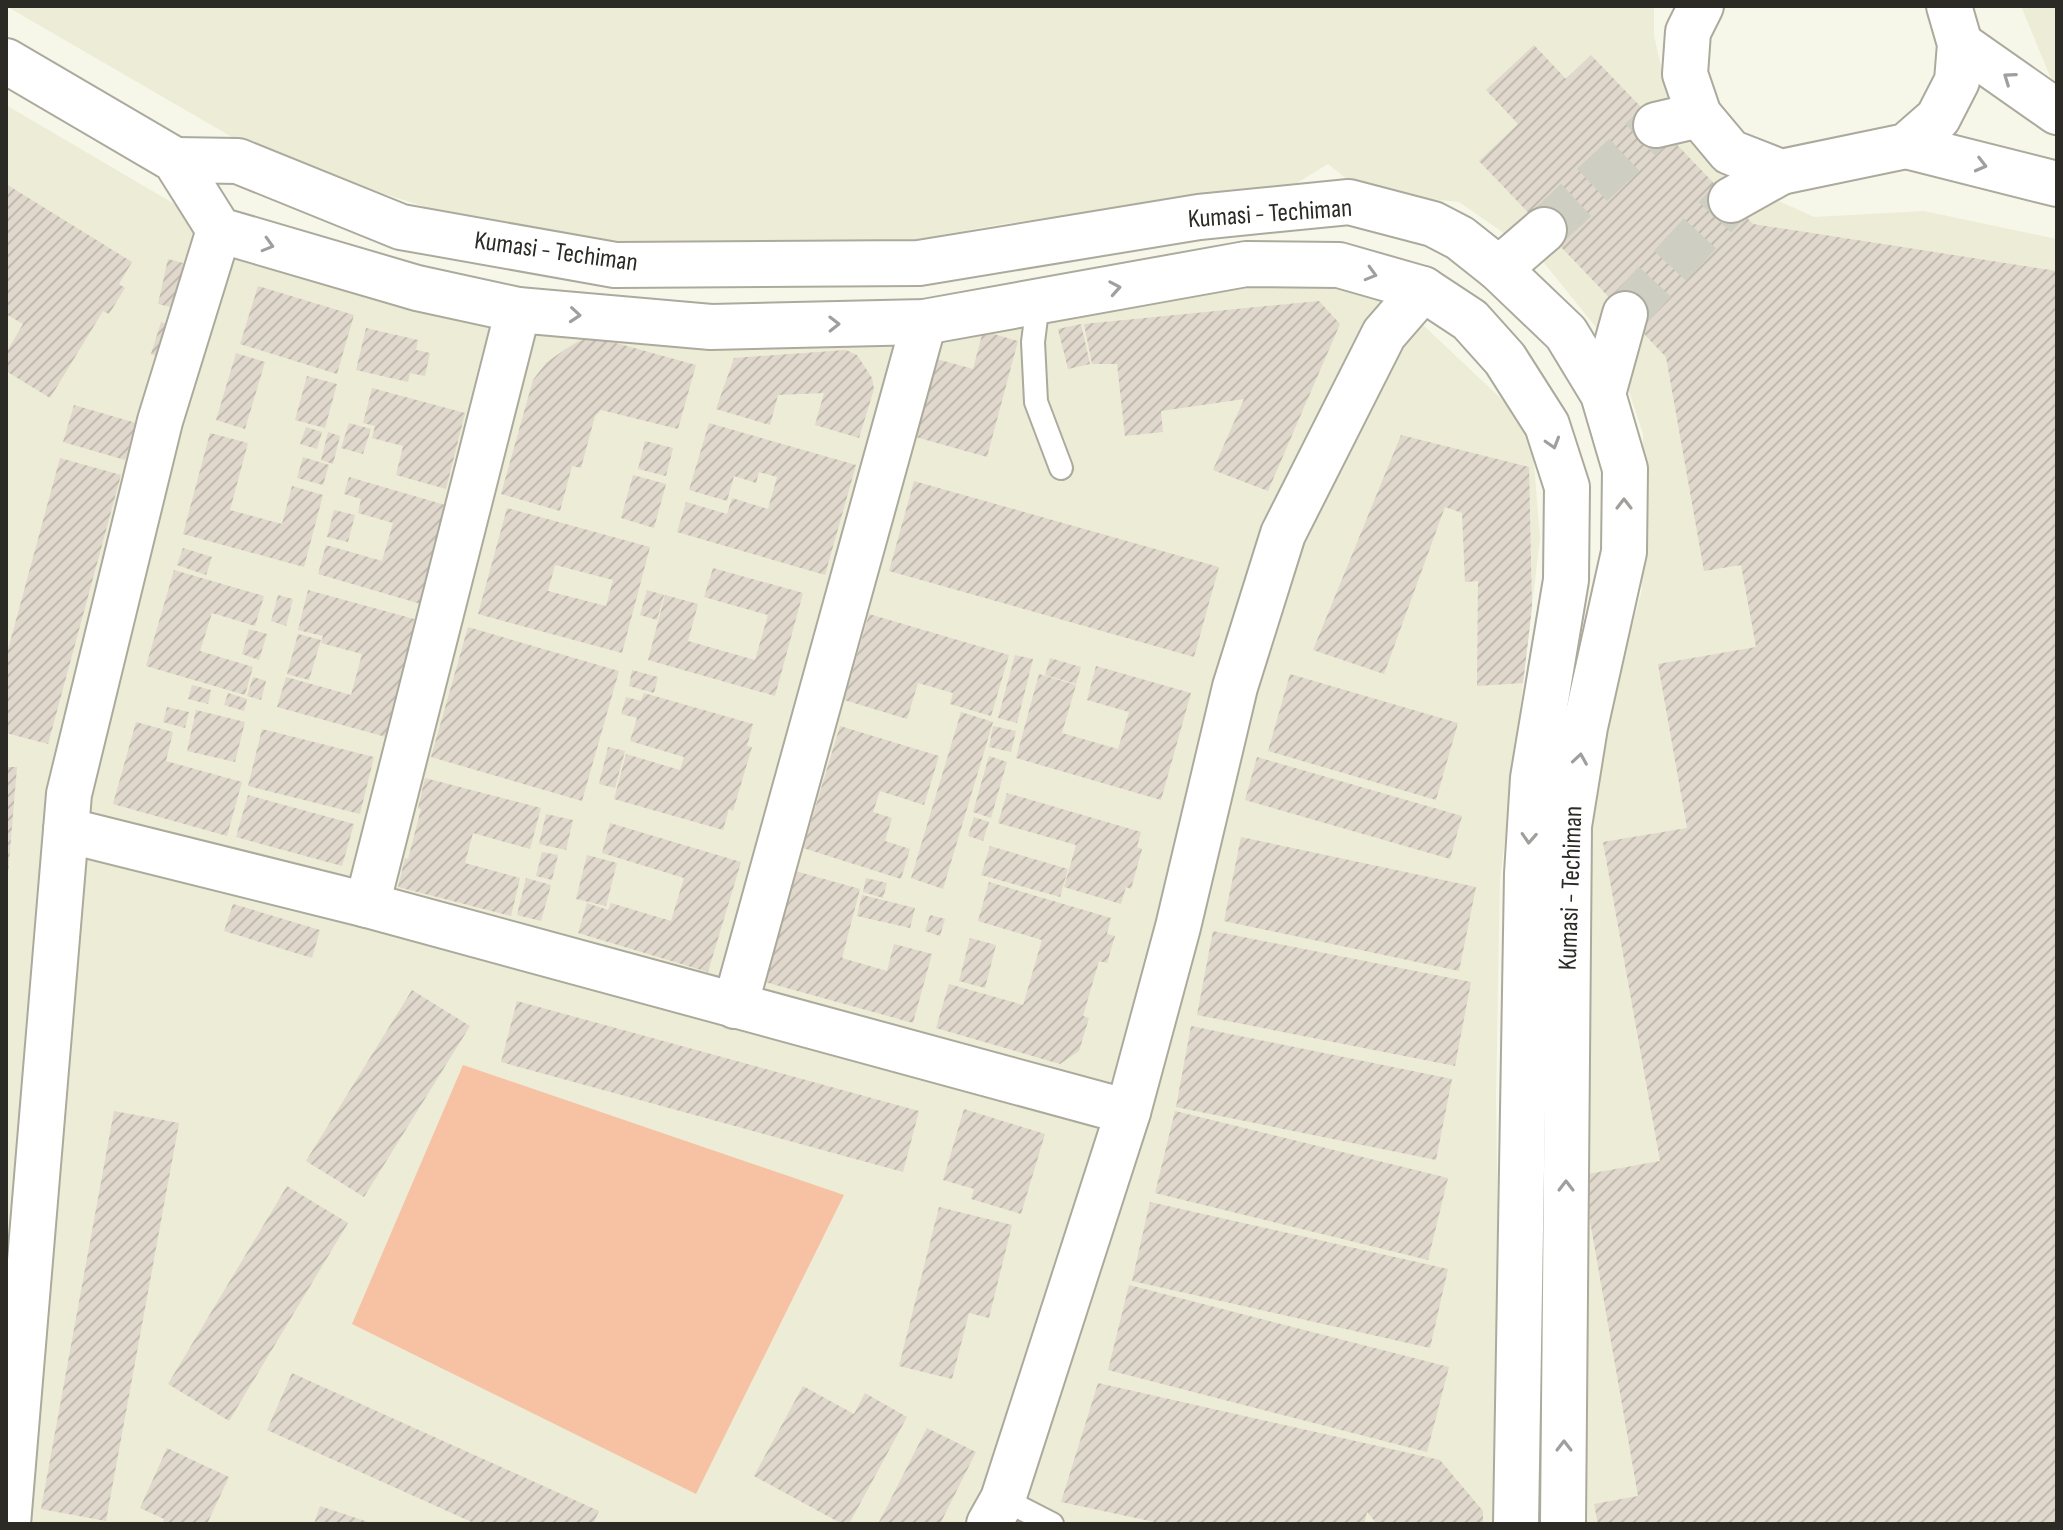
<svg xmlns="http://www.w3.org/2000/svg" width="2063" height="1530" font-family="'Sofia Sans Condensed',sans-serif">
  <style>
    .built { fill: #edecd7 }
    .pitch { fill: #f6c2a3 }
    .building { fill: url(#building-hatch); fill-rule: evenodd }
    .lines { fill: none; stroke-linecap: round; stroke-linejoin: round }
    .secondary-tunnel { stroke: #cecec2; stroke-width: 44; stroke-dasharray: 44 22; stroke-linecap: butt }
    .lane-casing { stroke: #abaa9d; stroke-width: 26 }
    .street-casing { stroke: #abaa9d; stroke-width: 48 }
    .secondary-casing { stroke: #abaa9d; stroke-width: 48 }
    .lane { stroke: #fff; stroke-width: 22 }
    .street { stroke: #fff; stroke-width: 44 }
    .secondary { stroke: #fff; stroke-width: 44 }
    .oneway { stroke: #a09f9d }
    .labels { text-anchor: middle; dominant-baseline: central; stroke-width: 8; stroke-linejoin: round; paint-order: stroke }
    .street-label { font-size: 26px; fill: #2b2a25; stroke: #fff }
  </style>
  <defs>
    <pattern id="building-hatch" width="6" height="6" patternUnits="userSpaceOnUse" patternTransform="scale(2)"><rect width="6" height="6" fill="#e0d8cc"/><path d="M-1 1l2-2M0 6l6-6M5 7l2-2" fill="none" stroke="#c0baaf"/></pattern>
  </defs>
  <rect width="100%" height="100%" fill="#f7f7e9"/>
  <!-- built -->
  <g class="built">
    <polygon points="6,6 1654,6 1654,36 1673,118 1735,181 1814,217 1924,211 2057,239 2057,1524 1568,1524 1583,798 1642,590 1643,434 1616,352 1540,258 1459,202 1363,192 1328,164 1297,183 996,225 891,244 605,251 482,225 263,155"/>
    <polygon points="2021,6 2057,6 2057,89 2054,86"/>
    <polygon points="6,105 188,212 637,320 1315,276 1403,306 1531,427 1540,538 1500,881 1496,1101 1501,1439 1500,1524 6,1524"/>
  </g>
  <!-- pitch -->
  <polygon class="pitch" points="463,1065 844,1195 696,1494 352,1324"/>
  <!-- building -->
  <g class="building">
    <polygon points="1534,45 1566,79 1591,55 1753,224 2057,271 2057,1524 1598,1524 1594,1504 1638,1496 1582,1175 1660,1161 1603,842 1687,828 1658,664 1756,647 1741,565 1704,571 1666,357 1479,161 1518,124 1486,90"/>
    <polygon points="6,184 132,262 119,284 125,288 109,314 103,311 50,398 6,371 6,353 23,324 6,314"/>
    <polygon points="168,259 198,267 188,311 158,304"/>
    <polygon points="258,286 354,315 337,374 240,344"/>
    <polygon points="1319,301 1340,324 1268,491 1213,470 1244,399 1161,411 1163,432 1125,436 1117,364 1092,364 1084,324"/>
    <polygon points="161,322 185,329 176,362 151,354"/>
    <polygon points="1081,324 1090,364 1068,369 1058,329"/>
    <polygon points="366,328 418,340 416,350 430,353 425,376 410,373 408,382 356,370"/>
    <polygon points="983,331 1018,341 987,457 912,436 933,358 973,369"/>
    <polygon points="594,337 696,365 678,429 601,410 595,416 581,468 572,466 560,511 501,494 533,380 546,363 564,350 579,341"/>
    <polygon points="846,350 857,355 872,378 874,389 859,438 815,425 824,393 778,395 770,425 716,409 734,358"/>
    <polygon points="236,353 265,362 245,429 216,420"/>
    <polygon points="307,376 337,384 325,428 295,420"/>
    <polygon points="372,388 465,413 446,489 396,475 403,446 372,438 375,426 363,423"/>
    <polygon points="74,405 136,423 125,460 63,442"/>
    <polygon points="349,423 371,429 363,454 341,448"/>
    <polygon points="709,423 856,465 825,575 677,532 686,502 727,514 732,498 768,509 777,477 759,472 756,483 734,476 727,501 689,490"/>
    <polygon points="306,427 322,432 317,449 300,444"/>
    <polygon points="328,432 340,436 333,464 321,460"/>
    <polygon points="210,433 248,443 230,510 282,524 292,486 323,495 304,567 183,534"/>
    <polygon points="1401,435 1529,467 1532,608 1523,683 1477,686 1478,581 1465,582 1462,513 1445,507 1384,674 1313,650"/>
    <polygon points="645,441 673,448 666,476 638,469"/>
    <polygon points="303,457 329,465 323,485 297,478"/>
    <polygon points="60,458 121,475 48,744 6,733 6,657"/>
    <polygon points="633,475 666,484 654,528 621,518"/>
    <polygon points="349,477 459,509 431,607 318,574 326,545 382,561 393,523 358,513 361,499 344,494"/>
    <polygon points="914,481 1219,567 1194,657 889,571"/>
    <path d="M507 508 650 547 622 653 478 614ZM555 565 613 580 606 606 548 591Z"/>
    <polygon points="334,510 355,515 348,542 327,537"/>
    <polygon points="183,548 212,557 206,575 177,565"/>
    <polygon points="713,568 803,593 775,696 648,660 665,595 698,604 688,641 755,660 768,615 704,597"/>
    <polygon points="174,570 264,596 255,626 212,613 200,651 253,667 245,695 146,666"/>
    <polygon points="308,590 418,620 386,737 277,707 286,677 351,695 362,654 321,643 323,636 298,630"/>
    <polygon points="647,590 664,595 657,620 640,615"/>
    <polygon points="278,595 293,599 286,626 271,621"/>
    <polygon points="869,614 1009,655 991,716 950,704 953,693 918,683 907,719 844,700"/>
    <polygon points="468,627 619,671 582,801 431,757"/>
    <polygon points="249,629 267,634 259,660 242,654"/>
    <polygon points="298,634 321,640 309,680 287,674"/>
    <polygon points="1015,655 1033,659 1017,723 998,718"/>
    <polygon points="1050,658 1081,667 1076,684 1045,675"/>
    <polygon points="1096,666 1191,693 1161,800 1016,758 1039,674 1076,685 1062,733 1118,749 1129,712 1087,700"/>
    <polygon points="632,670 658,677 654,693 629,686"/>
    <polygon points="1290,674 1458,723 1436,800 1268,751"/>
    <polygon points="253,677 266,681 261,700 247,696"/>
    <polygon points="192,685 211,690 208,704 188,699"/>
    <polygon points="228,693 247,699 244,711 224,705"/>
    <polygon points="644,693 753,724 747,746 752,747 733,811 729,809 723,830 614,799 626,754 680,770 684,757 630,741 637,718 621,714 626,697 641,701"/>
    <polygon points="167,707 189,712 185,728 163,722"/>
    <polygon points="196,710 245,722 235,762 187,751"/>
    <polygon points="961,712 993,722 943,889 911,878"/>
    <polygon points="136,722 173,732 166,761 242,782 227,836 113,804"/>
    <polygon points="840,726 939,756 924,805 880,791 873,812 892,818 885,841 910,849 901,879 803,848"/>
    <polygon points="993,726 1016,731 1011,752 989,747"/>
    <polygon points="262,729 374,757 360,814 248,786"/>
    <polygon points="608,747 625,751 615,788 599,784"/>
    <polygon points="989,756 1007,762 991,818 973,812"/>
    <polygon points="1257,757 1462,816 1450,859 1245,800"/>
    <polygon points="6,767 17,767 8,874 6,874"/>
    <polygon points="425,778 541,808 530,849 473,833 465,863 520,878 511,916 398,887 405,858 408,859 421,809 418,808"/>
    <polygon points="1007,793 1141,832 1137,847 1142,849 1131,889 1126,887 1121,904 1064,887 1076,845 998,823"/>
    <polygon points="248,795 354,824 342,866 236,837"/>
    <polygon points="546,814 573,820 566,850 539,844"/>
    <polygon points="974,817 989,822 983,841 968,836"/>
    <polygon points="610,823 741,862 708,972 578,933 587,903 608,910 611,903 671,921 684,878 602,853"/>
    <polygon points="1241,837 1476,887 1459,971 1224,921"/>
    <polygon points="990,846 1068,869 1060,897 981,875"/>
    <polygon points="542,852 558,855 552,880 536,876"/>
    <polygon points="587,855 617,863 606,906 576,899"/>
    <polygon points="795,871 860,889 842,958 887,971 894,944 932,954 913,1023 765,982"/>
    <polygon points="526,878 551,885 541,921 517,915"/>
    <polygon points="866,878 887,883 883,898 863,892"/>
    <polygon points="989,882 1111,918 1107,934 1115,936 1107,963 1099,961 1083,1016 1089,1018 1079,1051 1060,1064 936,1028 949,984 1023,1005 1042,940 978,921"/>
    <polygon points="862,895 915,908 910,928 857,916"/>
    <polygon points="233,904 320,930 312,958 224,931"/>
    <polygon points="930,915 945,919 940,936 925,931"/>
    <polygon points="1213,931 1471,982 1455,1066 1197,1015"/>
    <polygon points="970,938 996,945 985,988 959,981"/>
    <polygon points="412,990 470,1026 364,1197 306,1161"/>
    <polygon points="517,1001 919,1111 903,1172 501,1062"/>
    <polygon points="1191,1026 1452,1079 1436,1160 1176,1107"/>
    <polygon points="964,1109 1045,1134 1021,1214 971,1199 974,1189 943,1180"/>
    <polygon points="114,1111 179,1123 106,1521 41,1509"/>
    <polygon points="1175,1111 1448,1178 1428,1260 1155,1193"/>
    <polygon points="287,1186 348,1223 229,1421 168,1384"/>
    <polygon points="1150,1202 1448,1269 1430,1348 1132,1281"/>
    <polygon points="939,1207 1012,1225 989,1318 969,1313 952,1379 899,1366"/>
    <polygon points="1129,1285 1449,1367 1427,1452 1108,1370"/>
    <polygon points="292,1373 599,1511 593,1524 476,1524 267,1430"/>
    <polygon points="1098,1383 1440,1460 1483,1511 1483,1524 1377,1524 1367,1512 1364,1524 1164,1524 1061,1502"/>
    <polygon points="803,1386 854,1414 865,1393 907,1417 849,1524 842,1524 754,1476"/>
    <polygon points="927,1428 976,1452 940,1524 878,1524"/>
    <polygon points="167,1448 229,1477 207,1524 162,1524 164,1519 140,1508"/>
    <polygon points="320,1506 371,1523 371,1524 314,1524"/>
  </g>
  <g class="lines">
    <!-- secondary-tunnel -->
    <g class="secondary-tunnel">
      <polyline points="1544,230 1656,125"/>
      <polyline points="1625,314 1731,200"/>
    </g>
    <defs>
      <g id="lane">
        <polyline points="1038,302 1033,342 1036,402 1061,468"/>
        <polyline points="1003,1499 1052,1524"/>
      </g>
      <g id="street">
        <polyline points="66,830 367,905 1128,1112"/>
        <polyline points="367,905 518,310"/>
        <polyline points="735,1006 924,322"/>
        <polyline points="8,1524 69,794 160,421 219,230"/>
      </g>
      <g id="secondary">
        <polyline points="1701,6 1688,32 1685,74 1699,115 1730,152 1781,172 1906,146 1938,118 1957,81 1960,44 1949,6"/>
        <polyline points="1960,44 2057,112"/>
        <polyline points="6,61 175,160 219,230 417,288 518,310 711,327 924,322 1246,264 1339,265 1423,289 1470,320 1505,359 1547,425 1567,487 1566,580 1533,778 1527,874 1516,1524"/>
        <polyline points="1656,125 1699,115"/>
        <polyline points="1906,146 2057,184"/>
        <polyline points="175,160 238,161 401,227 615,265 919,263 1199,217 1349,202 1433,224 1460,238 1499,269 1566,333 1603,394 1625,469 1624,552 1585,727 1569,826 1563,1524"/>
        <polyline points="1731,200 1781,172"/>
        <polyline points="1499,269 1544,230"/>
        <polyline points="1603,394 1625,314"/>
        <polyline points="989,1524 1003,1499 1128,1112 1178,927 1235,687 1283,534 1384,334 1423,289"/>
      </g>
    </defs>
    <!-- lane casing -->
    <use href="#lane" class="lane-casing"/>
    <!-- street casing -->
    <use href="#street" class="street-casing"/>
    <!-- secondary casing -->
    <use href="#secondary" class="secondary-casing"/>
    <!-- lane -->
    <use href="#lane" class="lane"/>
    <!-- street -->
    <use href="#street" class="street"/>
    <!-- secondary -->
    <use href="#secondary" class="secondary"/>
  </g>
  <!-- one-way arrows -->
  <defs><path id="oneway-chevron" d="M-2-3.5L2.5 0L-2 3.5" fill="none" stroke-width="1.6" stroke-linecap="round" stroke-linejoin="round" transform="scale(2)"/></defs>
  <g class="oneway">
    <use href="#oneway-chevron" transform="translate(2009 78) rotate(-145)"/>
    <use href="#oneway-chevron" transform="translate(1981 165) rotate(14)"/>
    <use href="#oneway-chevron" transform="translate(268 245) rotate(16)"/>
    <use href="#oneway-chevron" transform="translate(1371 274) rotate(16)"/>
    <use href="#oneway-chevron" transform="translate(1115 288) rotate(-10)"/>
    <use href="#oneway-chevron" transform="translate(575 315) rotate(5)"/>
    <use href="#oneway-chevron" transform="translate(834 324) rotate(-1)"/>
    <use href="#oneway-chevron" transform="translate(1553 443) rotate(73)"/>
    <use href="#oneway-chevron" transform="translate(1624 504) rotate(-90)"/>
    <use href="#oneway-chevron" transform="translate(1580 759) rotate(-81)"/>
    <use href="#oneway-chevron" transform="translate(1529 838) rotate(93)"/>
    <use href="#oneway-chevron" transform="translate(1566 1186) rotate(-90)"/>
    <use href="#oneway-chevron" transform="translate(1564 1446) rotate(-90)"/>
  </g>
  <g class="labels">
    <!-- street labels -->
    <g class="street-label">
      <text transform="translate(1270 214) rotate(-4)">Kumasi - Techiman</text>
      <text transform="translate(556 252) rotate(8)">Kumasi - Techiman</text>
      <text transform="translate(1571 888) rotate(-88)">Kumasi - Techiman</text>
    </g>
  </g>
  <!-- border -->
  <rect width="2063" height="1530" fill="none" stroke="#2b2a25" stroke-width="16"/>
</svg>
